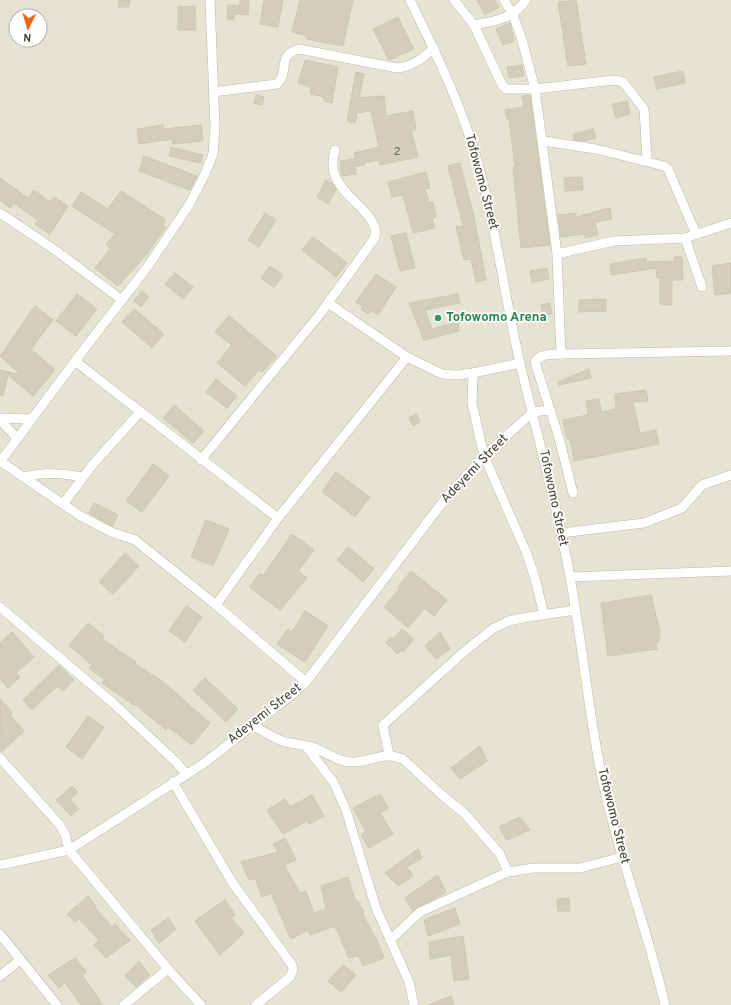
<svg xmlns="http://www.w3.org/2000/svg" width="731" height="1005" font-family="Overpass,sans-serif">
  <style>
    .residential { fill: #e6e3d3; fill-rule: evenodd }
    .building { fill: #d3cebb; stroke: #cdc7ae }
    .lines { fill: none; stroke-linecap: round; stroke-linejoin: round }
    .minor-casing { stroke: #bdbaa8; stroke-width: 10 }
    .minor { stroke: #fff; stroke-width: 9 }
    .leisure-dot { fill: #2e9e5b; stroke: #fff; stroke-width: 1.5 }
    .labels { text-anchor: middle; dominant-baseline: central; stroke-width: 3.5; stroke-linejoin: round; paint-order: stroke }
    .number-label { font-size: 11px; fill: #686456 }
    .street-label { font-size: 13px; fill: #444135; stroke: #fff }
    .leisure-label { font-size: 13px; font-weight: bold; fill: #27864d; stroke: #fff; text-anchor: start }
  </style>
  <rect width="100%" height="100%" fill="#f2f0e5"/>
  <!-- residential -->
  <path class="residential" d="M0 0H731V1005H0ZM16 16H40V40H16Z"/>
  <!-- building -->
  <g class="building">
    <polygon points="119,0 130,0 129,7 118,7"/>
    <polygon points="240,0 249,0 248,15 235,14 234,20 227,19 228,5 240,6"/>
    <polygon points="264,0 283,0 278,27 260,24"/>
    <polygon points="300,0 353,0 343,46 307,39 307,36 292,32"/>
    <polygon points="477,0 495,0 499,7 485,15"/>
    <polygon points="576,0 586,64 568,66 558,2"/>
    <polygon points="195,6 196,30 178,30 178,7"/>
    <polygon points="398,17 414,49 389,60 373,29"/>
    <polygon points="510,23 514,41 503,45 496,29"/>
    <polygon points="305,60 338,67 332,103 324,101 324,97 310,94 311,87 298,83"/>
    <polygon points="522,65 524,76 509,78 507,67"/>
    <polygon points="683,71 685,83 657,89 654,77"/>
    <polygon points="356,72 364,74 359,98 384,96 386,116 413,111 416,129 411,130 418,157 380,165 379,160 364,163 365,165 355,167 356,174 342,176 340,161 355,159 354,153 379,147 371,111 357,113 355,123 347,121"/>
    <polygon points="256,95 264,97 262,105 254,103"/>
    <polygon points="530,95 550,245 521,248 513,167 515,167 509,119 507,119 505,110 524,107 522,96"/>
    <polygon points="627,101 630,114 616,118 612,104"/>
    <polygon points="163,125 163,129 201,125 203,141 172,144 173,139 139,144 137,129"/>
    <polygon points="593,129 596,138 583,141 574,140 573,134"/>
    <polygon points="171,147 203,155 201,163 169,156"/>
    <polygon points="144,156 197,176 190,190 139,171"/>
    <polygon points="460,163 474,217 486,280 476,282 471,259 464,260 456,227 463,226 448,166"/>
    <polygon points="426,172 430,188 425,189 429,202 433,202 436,217 432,218 435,228 413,233 403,195 392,197 388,182"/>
    <polygon points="582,177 583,190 565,191 564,178"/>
    <polygon points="0,178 28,198 34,190 50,202 54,197 68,206 50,234 35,224 38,220 14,203 10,208 0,200"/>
    <polygon points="326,180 333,184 336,189 328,204 317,197"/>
    <polygon points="121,191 166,220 162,225 166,227 146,255 118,286 95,268 111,248 106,244 115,234 72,206 81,192 108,209"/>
    <polygon points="610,208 612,219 595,222 598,235 585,238 585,234 561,237 558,215 576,213 576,217"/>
    <polygon points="265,213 276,220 259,247 248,240"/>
    <polygon points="406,233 415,268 400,271 391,236"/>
    <polygon points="313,237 347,263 336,277 302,250"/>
    <polygon points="674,257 682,257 683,280 672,280 672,305 660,304 660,278 657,278 656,268 611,275 610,264 646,258 646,262 675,261"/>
    <polygon points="731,263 731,293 715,295 712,266"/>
    <polygon points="270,266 283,275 274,287 261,278"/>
    <polygon points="547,268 549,279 532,282 530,271"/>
    <polygon points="175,273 193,287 183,299 165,284"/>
    <polygon points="376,274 396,287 378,315 371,310 368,314 361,309 363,307 356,302"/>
    <polygon points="142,291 149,297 141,307 134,301"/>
    <polygon points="77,294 97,309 76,336 56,321"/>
    <polygon points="458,294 460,303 425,310 432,329 458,322 459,331 424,340 409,303"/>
    <polygon points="606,299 606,311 579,312 579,300"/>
    <polygon points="550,303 552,314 543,315 541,305"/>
    <polygon points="35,306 53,320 31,349 55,370 33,396 8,375 3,396 0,395 0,370 21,375 0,356"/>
    <polygon points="134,309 164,334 152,348 122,322"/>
    <polygon points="229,316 277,356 262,372 259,370 245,386 217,363 232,345 215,332"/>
    <polygon points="589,369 591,378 559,385 558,382"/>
    <polygon points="216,379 237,396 227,408 206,392"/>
    <polygon points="646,390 648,401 633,402 640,433 656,430 659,444 574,461 570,438 567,439 563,420 588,415 586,401 599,399 601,412 616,409 615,394"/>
    <polygon points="174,405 204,431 193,443 163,418"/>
    <polygon points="416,414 420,422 413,426 409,418"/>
    <polygon points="153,464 169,476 142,512 126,501"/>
    <polygon points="336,472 370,497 355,517 322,492"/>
    <polygon points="94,503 118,515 112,526 89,513"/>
    <polygon points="206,520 229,529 213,566 191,557"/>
    <polygon points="292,534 314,550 298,571 307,578 280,610 249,587 260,573 263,576"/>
    <polygon points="348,547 374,569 363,582 337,560"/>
    <polygon points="125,553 139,566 113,594 99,582"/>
    <polygon points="411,571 447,600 434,616 425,608 408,628 384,607 400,588 398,587"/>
    <polygon points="651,595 660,632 659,641 656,642 657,649 608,656 601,603"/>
    <polygon points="186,606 202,617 185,642 169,631"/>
    <polygon points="305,611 328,626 305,662 277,644 288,629 292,632"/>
    <polygon points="88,623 104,636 102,639 136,662 135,664 162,681 210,723 192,745 168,727 166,730 135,704 134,705 102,683 105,680 89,668 92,665 69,645"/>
    <polygon points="402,629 414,639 403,652 401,650 398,654 386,643 390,637 393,639"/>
    <polygon points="12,632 34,657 16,673 20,677 8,688 0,679 0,643"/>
    <polygon points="440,632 450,649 436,659 425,646"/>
    <polygon points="59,665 74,680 63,691 57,686 32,710 23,700"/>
    <polygon points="205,678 238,709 226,722 193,690"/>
    <polygon points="0,699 12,712 10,715 24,731 1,752"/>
    <polygon points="88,716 104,727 82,759 66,747"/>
    <polygon points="480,746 487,761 460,779 451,768"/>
    <polygon points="72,786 78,792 70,799 79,809 71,816 56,800"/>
    <polygon points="380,794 389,808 380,813 393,834 369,848 361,835 366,831 353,808"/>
    <polygon points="312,795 324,816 309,824 307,821 283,834 267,810 285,799 290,807"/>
    <polygon points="520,817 530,830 507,840 499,827"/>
    <polygon points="285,838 296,860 284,865 300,893 306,891 314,913 326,909 321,886 348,877 355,900 357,900 364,912 362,913 375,938 376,938 384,958 363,966 359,956 349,958 335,926 310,935 308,930 291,939 271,893 262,897 255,878 249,880 241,862 278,852 273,844"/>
    <polygon points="418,849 422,858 407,867 413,876 398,886 385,873"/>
    <polygon points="438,875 446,892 413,911 405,898"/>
    <polygon points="88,896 96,907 95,908 112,927 115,924 130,940 106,958 94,945 99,940 79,919 75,922 67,914"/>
    <polygon points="569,898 570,911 558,911 557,899"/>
    <polygon points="225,900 235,915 231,918 244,933 220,955 195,921"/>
    <polygon points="455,908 460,924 428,936 424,920"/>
    <polygon points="168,918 176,929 159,943 151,930"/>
    <polygon points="463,936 469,979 454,981 451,955 430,959 429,942"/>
    <polygon points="75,958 87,972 82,975 103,1005 81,1005 65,982 59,988 48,975"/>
    <polygon points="139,961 150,975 136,987 125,976"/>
    <polygon points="343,965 356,975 341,992 328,981"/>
    <polygon points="451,996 454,1005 429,1005"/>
  </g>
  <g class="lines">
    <defs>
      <g id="minor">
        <path d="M410 0C433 47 456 94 472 144 495 215 503 291 520 363 537 435 557 505 570 577 582 642 588 708 601 773 617 852 647 927 665 1005"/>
        <polyline points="454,0 474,25 502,85 506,89 535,89 614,80 623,82 644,109 647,160"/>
        <polyline points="504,0 513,15 522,40 535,89 557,254 561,354"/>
        <path d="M474 25C495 21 513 19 526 0"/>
        <path d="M213 92 277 84C290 73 276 55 299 49L397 68C413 66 422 59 434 48"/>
        <polyline points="543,141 596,149 664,166 668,169 696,234"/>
        <polyline points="0,213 55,250 122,300"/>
        <polyline points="685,238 702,287"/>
        <polyline points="557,254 614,241 685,238 731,223"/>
        <polyline points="328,303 407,357 442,374 457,375 473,373 520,363"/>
        <polyline points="75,361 278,518"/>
        <polyline points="473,373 472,403 484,456 527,554 536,582 544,615"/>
        <polyline points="0,418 32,419"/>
        <polyline points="0,420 17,438"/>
        <path d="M201 460 320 314 374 239 376 233C372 203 322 192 335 150"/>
        <polyline points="0,461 79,515 111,532 135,540 216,605 306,682"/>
        <polyline points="0,462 75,361 148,266 189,205 204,176 213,154 215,127 210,0"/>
        <path d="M24 477C45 472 61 473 83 477"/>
        <path d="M573 493 559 438 535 362C540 353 552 355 561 354L731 351"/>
        <polyline points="63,504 94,463 140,412"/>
        <polyline points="561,533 644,523 682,508 702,485 731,475"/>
        <polyline points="570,577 731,571"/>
        <polyline points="216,605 278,518 407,357"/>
        <polyline points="0,607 113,703 176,762 186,774"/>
        <path d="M252 725C263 731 273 738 285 742 295 744 306 745 315 748 329 754 340 763 355 762 374 761 383 751 403 759L442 795 465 814 500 854 508 872"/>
        <polyline points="306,746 334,783 346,810 376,908 409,982 414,1005"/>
        <polyline points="389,755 383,725 466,650 494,628 509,621 522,618 575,610"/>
        <polyline points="0,758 59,824 65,834 69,850 168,969 201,1005"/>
        <polyline points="173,782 232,882 292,965 293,970 290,977 256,1005"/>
        <polyline points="0,865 69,850 203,764 294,693 306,682 442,503 484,456 533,412 549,410"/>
        <polyline points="0,934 57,1005"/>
        <polyline points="390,940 420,912 508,872 534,868 580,868 622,857"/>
        <polyline points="0,976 20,960"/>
        <polyline points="124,1005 168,969"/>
      </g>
    </defs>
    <!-- minor casing -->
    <use href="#minor" class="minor-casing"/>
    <!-- minor -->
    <use href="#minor" class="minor"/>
  </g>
  <!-- markers -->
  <circle class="leisure-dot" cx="438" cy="318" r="4"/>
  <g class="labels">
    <!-- number labels -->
    <g class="number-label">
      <text x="397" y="152">2</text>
    </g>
    <!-- street labels -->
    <g class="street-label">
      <text transform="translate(481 182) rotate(75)">Tofowomo Street</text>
      <text transform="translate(475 469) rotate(-46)">Adeyemi Street</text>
      <text transform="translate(553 498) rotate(78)">Tofowomo Street</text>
      <text transform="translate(265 714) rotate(-38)">Adeyemi Street</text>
      <text transform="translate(613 816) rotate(76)">Tofowomo Street</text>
    </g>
    <!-- leisure labels -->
    <g class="leisure-label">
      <text x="446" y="318">Tofowomo Arena</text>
    </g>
  </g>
  <!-- north arrow -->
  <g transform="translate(28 28) rotate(185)"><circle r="19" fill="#ffffff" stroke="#b4b3ae"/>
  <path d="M0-3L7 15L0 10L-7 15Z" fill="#f2641b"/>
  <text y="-6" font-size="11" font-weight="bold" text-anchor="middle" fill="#444135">N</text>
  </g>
</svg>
